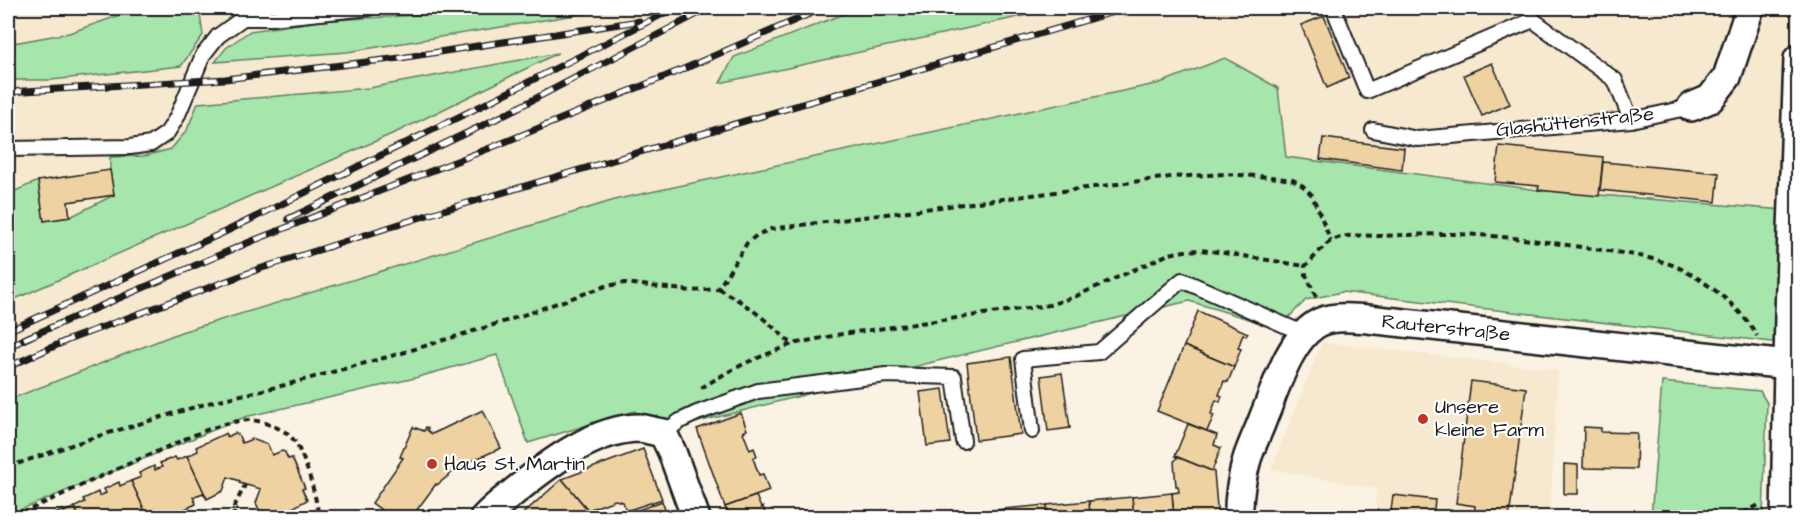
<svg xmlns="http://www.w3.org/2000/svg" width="1806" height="525" font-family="'Architects Daughter',sans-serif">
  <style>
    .built { fill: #f7e8d0 }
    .green { fill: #a6e5ac; stroke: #618064; stroke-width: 1.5 }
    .building { fill: #efd2a2; stroke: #1c1c1c; stroke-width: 1.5 }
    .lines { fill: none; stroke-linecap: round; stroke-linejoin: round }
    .service-casing { stroke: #1c1c1c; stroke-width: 18 }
    .minor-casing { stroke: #1c1c1c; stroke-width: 32 }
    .path { stroke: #1c1c1c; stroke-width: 4; stroke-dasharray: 6 4.5; stroke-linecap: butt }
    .service { stroke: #fff; stroke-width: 14 }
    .minor { stroke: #fff; stroke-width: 27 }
    .rail-casing { stroke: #1c1c1c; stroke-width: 7 }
    .rail { stroke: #fff; stroke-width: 4.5; stroke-dasharray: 14; stroke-linecap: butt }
    .poi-dot { fill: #c8321e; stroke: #fff; stroke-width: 2 }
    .labels { text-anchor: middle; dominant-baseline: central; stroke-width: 4.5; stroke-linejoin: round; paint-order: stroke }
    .street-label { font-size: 20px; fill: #1c1c1c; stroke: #fff }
    .poi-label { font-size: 20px; fill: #1c1c1c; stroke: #fff; text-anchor: start }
  </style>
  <rect width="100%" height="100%" fill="#faf2e3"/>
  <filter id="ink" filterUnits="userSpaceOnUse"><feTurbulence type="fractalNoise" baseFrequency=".0167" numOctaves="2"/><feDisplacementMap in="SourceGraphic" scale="12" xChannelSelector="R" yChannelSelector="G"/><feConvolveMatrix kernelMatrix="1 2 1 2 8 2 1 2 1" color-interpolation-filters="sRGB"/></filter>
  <g filter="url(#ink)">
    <!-- built -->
    <g class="built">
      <polygon points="8,8 1798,8 1798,186 1784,210 1538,190 1285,157 8,458 8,302 401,130 556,54 369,88 198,103 187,130 171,149 146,156 110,157 114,195 70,217 44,221 38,182 8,194"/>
      <polygon points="1322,342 1558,370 1550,517 1379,517 1375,504 1377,489 1271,469"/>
    </g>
    <!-- green -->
    <g class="green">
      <polygon points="140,8 199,8 203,35 181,66 51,80 8,80 8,44 69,33"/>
      <polygon points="530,8 619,8 347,52 215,62 226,48 250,31 319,21"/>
      <polygon points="859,8 1049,8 1023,16 720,83 734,57"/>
      <polygon points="558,53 401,130 8,302 8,194 38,181 44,221 70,217 114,195 110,170 110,157 145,156 171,149 187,130 198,103 369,88"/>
      <polygon points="1225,58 1278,88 1286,157 1538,190 1784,210 1780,343 1342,292 1306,300 1278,328 1189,301 933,362 671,429 634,411 528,443 497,355 411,379 245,417 8,515 8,400 181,332 618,199 1160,83"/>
      <polygon points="1662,382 1760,391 1767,403 1763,517 1651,517"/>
    </g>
    <!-- building -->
    <g class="building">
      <polygon points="1324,16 1349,78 1327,88 1301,25"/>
      <polygon points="1492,63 1510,104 1482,116 1464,75"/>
      <polygon points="1323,138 1404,148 1402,170 1320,159"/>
      <polygon points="1499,146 1603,157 1599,196 1538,190 1539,186 1495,182"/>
      <polygon points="1603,162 1719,173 1716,202 1600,190"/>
      <polygon points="110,170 114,195 68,202 70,217 44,221 38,181"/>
      <polygon points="1198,311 1248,333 1246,336 1243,334 1238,348 1241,349 1234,367 1184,346"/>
      <polygon points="1184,346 1234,367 1228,382 1224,381 1219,395 1222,396 1220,402 1216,400 1211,414 1214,415 1207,431 1157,411"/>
      <polygon points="1011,357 1021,434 976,440 967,363"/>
      <polygon points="1062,373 1070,428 1048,431 1041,376"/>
      <polygon points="1471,381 1526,388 1509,518 1474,518 1475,506 1456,503"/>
      <polygon points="943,389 950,443 927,446 920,392"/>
      <polygon points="483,410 501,448 453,469 454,471 437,485 436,484 411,518 392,518 372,503 403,458 400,457 413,427 424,431 426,427 428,428 427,430 432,434"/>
      <polygon points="741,413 747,430 743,432 750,450 754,448 757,456 753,458 759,475 763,474 769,491 725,507 697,429"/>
      <polygon points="1188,424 1217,435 1214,445 1221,448 1212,471 1175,456"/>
      <polygon points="1584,427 1601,428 1601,432 1637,433 1636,469 1583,468"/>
      <polygon points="226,433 227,437 235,433 238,434 242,443 252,439 268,445 272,455 282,451 285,452 288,459 292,458 305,488 302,489 307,500 280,515 279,513 269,518 263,518 256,503 261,489 239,483 240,481 228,477 223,491 207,499 187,456 198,451 196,447"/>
      <polygon points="643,449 662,499 626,511 623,502 615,500 588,510 562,479"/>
      <polygon points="187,456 207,499 203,493 193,497 196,504 165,518 160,518 158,514 148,518 131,481 141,477 139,473 154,466 155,470 162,467 160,463 175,457 177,460"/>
      <polygon points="1177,457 1214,472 1218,518 1174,518 1172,493 1179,492 1178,486 1176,486 1174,462"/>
      <polygon points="1564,464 1578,465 1578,494 1564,494"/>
      <polygon points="562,479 587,509 577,518 518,518"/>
      <polygon points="131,481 148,518 79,518 75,507 85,502 83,499 98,492 99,496 106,493 104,489 119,482 120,486"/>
      <polygon points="1172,493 1174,518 1134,518 1132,497"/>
      <polygon points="1393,495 1435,500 1433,518 1390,518"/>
      <polygon points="756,496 761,508 763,507 767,518 729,518 725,507"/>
      <polygon points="1132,497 1134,518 1090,518 1089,501"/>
      <polygon points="662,501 668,518 621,518 620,517"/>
      <polygon points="1089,501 1090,518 1048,518 1047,505"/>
      <polygon points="1047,505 1048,518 1005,518 1004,509"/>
      <polygon points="75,507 79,518 47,518 63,510 64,512"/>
      <polygon points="1004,509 1005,518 963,518 962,514"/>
      <polygon points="962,514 963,518 925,518"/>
    </g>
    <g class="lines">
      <defs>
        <g id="service">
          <polyline points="1335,12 1367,91 1533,20 1615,80 1631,120"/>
          <polyline points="1373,130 1418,139 1631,120 1691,107"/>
          <polyline points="8,149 130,147 151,144 167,133 177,117 203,55 218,36 243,18 271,18 369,8"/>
          <polyline points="1032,431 1023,359 1099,352 1182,280 1305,334"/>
          <polyline points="663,433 680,421 697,413 758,391 886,375 954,377 963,441"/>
        </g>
        <g id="minor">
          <polyline points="1691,107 1710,99 1727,77 1750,8"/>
          <path d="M484 518C495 506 508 497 520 487 552 461 597 428 640 428 647 429 655 432 663 433L672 452 696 518"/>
          <path d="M1239 518C1238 498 1242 477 1247 459 1252 444 1259 430 1264 416 1276 388 1288 343 1315 325 1330 315 1351 318 1368 319L1788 365"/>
          <polyline points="1785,518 1789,315 1798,59"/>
        </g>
      </defs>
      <!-- service casing -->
      <use href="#service" class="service-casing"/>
      <!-- minor casing -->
      <use href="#minor" class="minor-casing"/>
      <!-- path -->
      <g class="path">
        <path d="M718 289C746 302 769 323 792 344"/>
        <path d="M1316 297 1306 275 1305 266C1314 259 1322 246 1331 241 1344 233 1366 236 1381 236 1405 235 1429 234 1454 234 1501 235 1548 242 1594 249 1622 253 1649 256 1675 266 1704 279 1742 308 1757 336"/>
        <polyline points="701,388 728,372 748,362 792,344 842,334 1049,305 1074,297 1169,254 1185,251 1200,250 1218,252 1305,266"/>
        <polyline points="8,467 89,439 215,401 285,385 402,353 506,321 606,286 625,283 692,291 718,289 747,243 757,235 771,229 1171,177 1225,174 1270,177 1293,180 1303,186 1312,195 1331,241"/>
        <path d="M12 518C61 495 109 472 158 451 186 439 217 422 249 420 261 420 277 427 287 433 303 444 317 499 319 518"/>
        <polyline points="234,518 234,507 245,485"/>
        <polyline points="1734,518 1761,504"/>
      </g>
      <!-- service -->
      <use href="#service" class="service"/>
      <!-- minor -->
      <use href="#minor" class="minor"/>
      <defs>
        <g id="rail">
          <polyline points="8,92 225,79 400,58 639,21"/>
          <polyline points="288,219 502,116 709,8"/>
          <polyline points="8,331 229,230 485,104 675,8"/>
          <polyline points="24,339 252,241 490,148 686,68 823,8"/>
          <polyline points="8,347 31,336"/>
          <polyline points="8,367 68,340 259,269 437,212 1127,8"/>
        </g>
      </defs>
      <!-- rail casing -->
      <use href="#rail" class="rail-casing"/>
      <!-- rail -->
      <use href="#rail" class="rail"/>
    </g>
  </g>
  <!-- markers -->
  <g class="poi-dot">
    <circle cx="1423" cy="419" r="6"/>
    <circle cx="432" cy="464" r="6"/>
  </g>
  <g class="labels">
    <!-- street labels -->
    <g class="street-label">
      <text transform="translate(1575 122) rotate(-6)">Glashüttenstraße</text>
      <text transform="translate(1446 328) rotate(6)">Rauterstraße</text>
    </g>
    <!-- poi labels -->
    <g class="poi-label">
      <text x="1435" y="407">Unsere<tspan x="1435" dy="23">kleine Farm</tspan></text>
      <text x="444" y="464">Haus St. Martin</text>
    </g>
  </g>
  <!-- margin -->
  <rect width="1806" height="525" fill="none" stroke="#fff" stroke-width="30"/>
  <rect x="15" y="15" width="1776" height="495" fill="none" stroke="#1c1c1c" stroke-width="2" filter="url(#ink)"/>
</svg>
